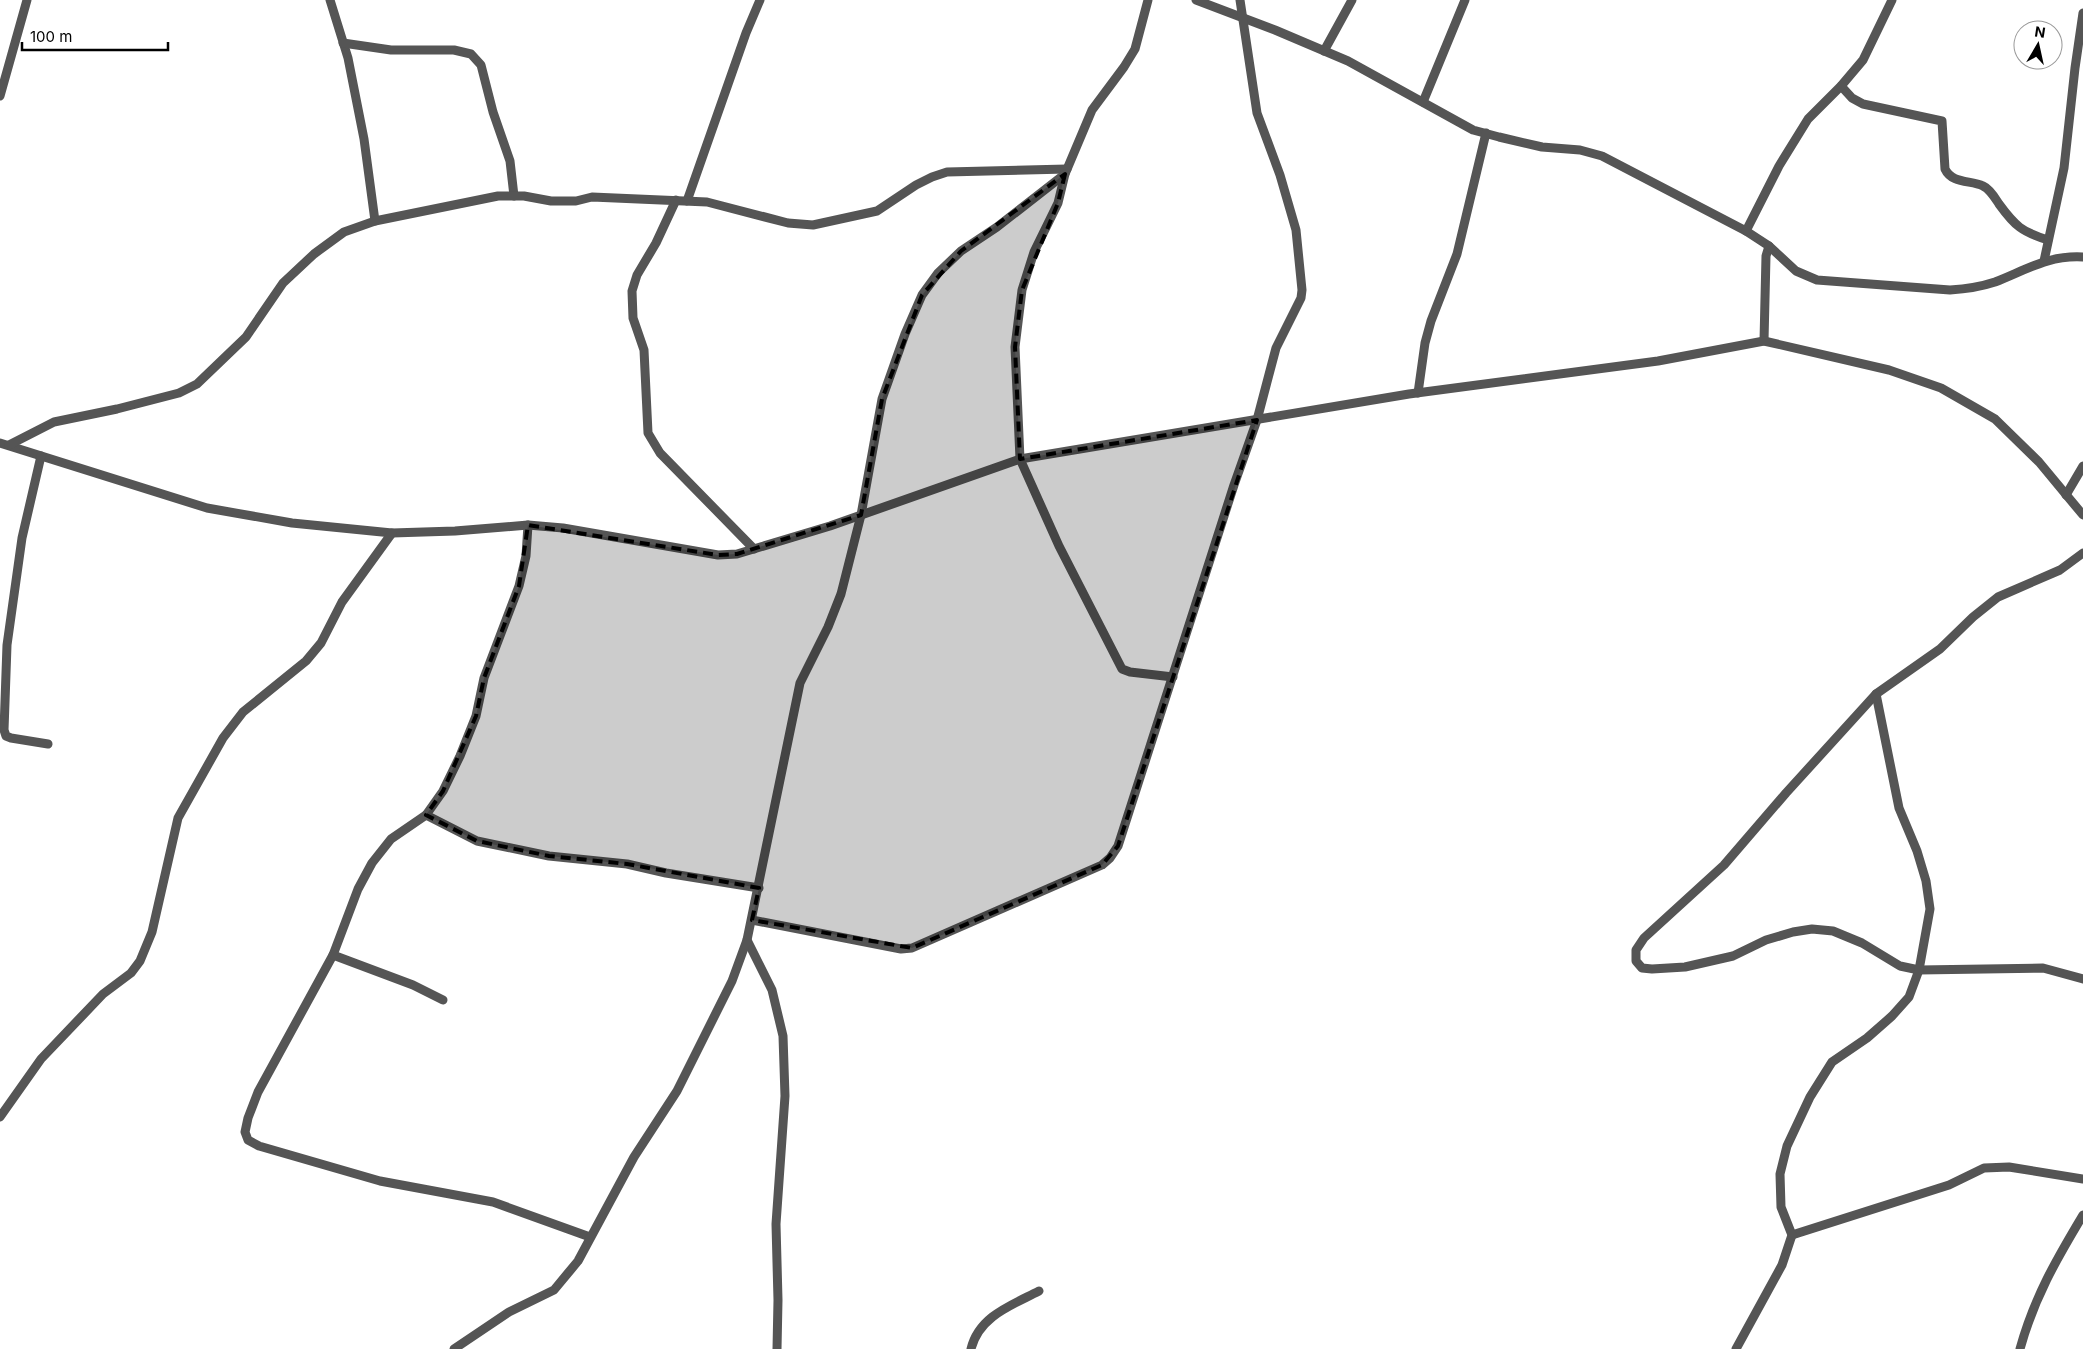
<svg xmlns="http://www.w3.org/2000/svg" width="2083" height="1349" font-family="Inter,sans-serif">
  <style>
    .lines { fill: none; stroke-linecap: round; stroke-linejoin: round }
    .street { stroke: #555; stroke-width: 9 }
    .marked { fill: #000; fill-opacity: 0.2; stroke: #000; stroke-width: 4; stroke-dasharray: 10 6; stroke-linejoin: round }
  </style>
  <rect width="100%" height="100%" fill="#fff"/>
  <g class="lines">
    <!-- street -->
    <g class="street">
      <polyline points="330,0 348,58 364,139 375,221"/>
      <polyline points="1148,0 1135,49 1124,67 1092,110 1065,174 1058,203 1034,252 1022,290 1015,347 1020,459 1059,546 1122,669 1130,672 1173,677"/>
      <polyline points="1196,0 1275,30 1348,61 1473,130 1499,137 1542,147 1580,150 1602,156 1746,231 1769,246 1766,256 1764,341"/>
      <polyline points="343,43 391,50 454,50 471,54 481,65 493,112 510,161 514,196"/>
      <polyline points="1324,51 1352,0"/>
      <path d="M1841 86 1852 98 1863 104 1942 121 1945 169C1952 184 1971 180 1983 186 1990 189 1995 198 1999 204 2015 226 2022 232 2048 240"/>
      <polyline points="0,96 27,0"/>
      <polyline points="1423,102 1465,0"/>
      <polyline points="676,200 656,243 637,275 632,291 633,318 644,350 648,433 660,453 754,549"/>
      <polyline points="687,201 746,33 760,0"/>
      <polyline points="1746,231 1779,166 1808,119 1841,86 1863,60 1892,0"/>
      <path d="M1769 246 1796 271 1817 280 1950 290C1966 289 1980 287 1995 282 2026 270 2048 255 2083 257"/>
      <polyline points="2044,261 2064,168 2075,68 2083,13"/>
      <polyline points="1418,393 1425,343 1431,321 1457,254 1486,133"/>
      <polyline points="0,443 207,508 292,523 392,533 455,531 528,525 563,528 718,555 737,554 830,526 1020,459 1409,394 1658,361 1764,341 1889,370 1941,388 1995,419 2039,462 2083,515"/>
      <polyline points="9,445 54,422 117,409 179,393 197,384 246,337 283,283 314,254 344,232 375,221 498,196 524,196 551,201 576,201 592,197 707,202 788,223 813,225 877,211 916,185 932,177 947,172 1067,169"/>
      <polyline points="41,456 22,538 7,645 4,730 6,736 11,738 48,744"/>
      <polyline points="2066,495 2083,466"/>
      <polyline points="528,525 526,556 519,586 484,678 476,716 460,756 443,791 426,815 477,841 549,856 627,864 666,873 759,888"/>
      <polyline points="2083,553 2060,570 1998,597 1973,617 1940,649 1876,694 1786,793 1724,865 1644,938 1636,950 1636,961 1642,968 1652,969 1685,967 1733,956 1766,940 1793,932 1812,929 1833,931 1862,943 1900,966 1919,970 2043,968 2083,979"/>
      <polyline points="426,815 391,839 372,863 358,889 333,955 258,1092 248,1118 245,1132 248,1140 259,1146 380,1181 493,1202 590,1237"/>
      <polyline points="752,920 901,949 912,948 1102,865 1110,858 1118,846 1234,485 1257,420 1276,348 1301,298 1302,290 1296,230 1280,175 1257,113 1240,0"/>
      <polyline points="747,940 772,990 783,1036 785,1096 776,1224 778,1300 777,1349"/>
      <polyline points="333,955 413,985 443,1000"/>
      <polyline points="0,1117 41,1059 103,994 131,973 140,961 152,932 178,818 223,738 243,712 306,661 321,643 342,602 392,533"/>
      <polyline points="1792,1235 1949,1185 1984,1168 2009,1167 2083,1179"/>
      <polyline points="454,1349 509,1312 554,1290 578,1261 634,1157 677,1091 732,981 747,940 800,683 828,627 841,594 861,515 882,399 905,334 922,295 938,273 961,251 997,227 1065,174"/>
      <path d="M971 1349C979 1316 1012 1305 1039 1291"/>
      <polyline points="1736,1349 1782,1265 1792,1235 1781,1207 1780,1174 1787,1146 1810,1097 1832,1062 1867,1038 1892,1016 1909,997 1919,970 1930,909 1926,881 1917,851 1899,808 1876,694"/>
      <path d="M2020 1349C2034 1298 2056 1260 2083 1215"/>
    </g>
  </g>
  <!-- marked area -->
  <path class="marked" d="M1065 174 1058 203 1022 290 1015 347 1020 459 1257 420 1118 846 1102 865 912 948 752 920 759 888 627 864 549 856 477 841 426 815 443 791 476 716 484 678 519 586 528 525 718 555 737 554 861 515 882 399 922 295 961 251Z"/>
  <!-- north arrow -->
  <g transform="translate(2038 45) rotate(9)"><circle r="24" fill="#ffffff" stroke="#999999"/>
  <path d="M0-4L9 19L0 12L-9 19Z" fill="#000000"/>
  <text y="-8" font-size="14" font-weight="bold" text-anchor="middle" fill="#000000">N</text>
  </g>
  <!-- scale -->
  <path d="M22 42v8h146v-8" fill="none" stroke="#000000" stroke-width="2.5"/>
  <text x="30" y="42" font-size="15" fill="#000000" stroke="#ffffff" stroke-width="4" paint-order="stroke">100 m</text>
</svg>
